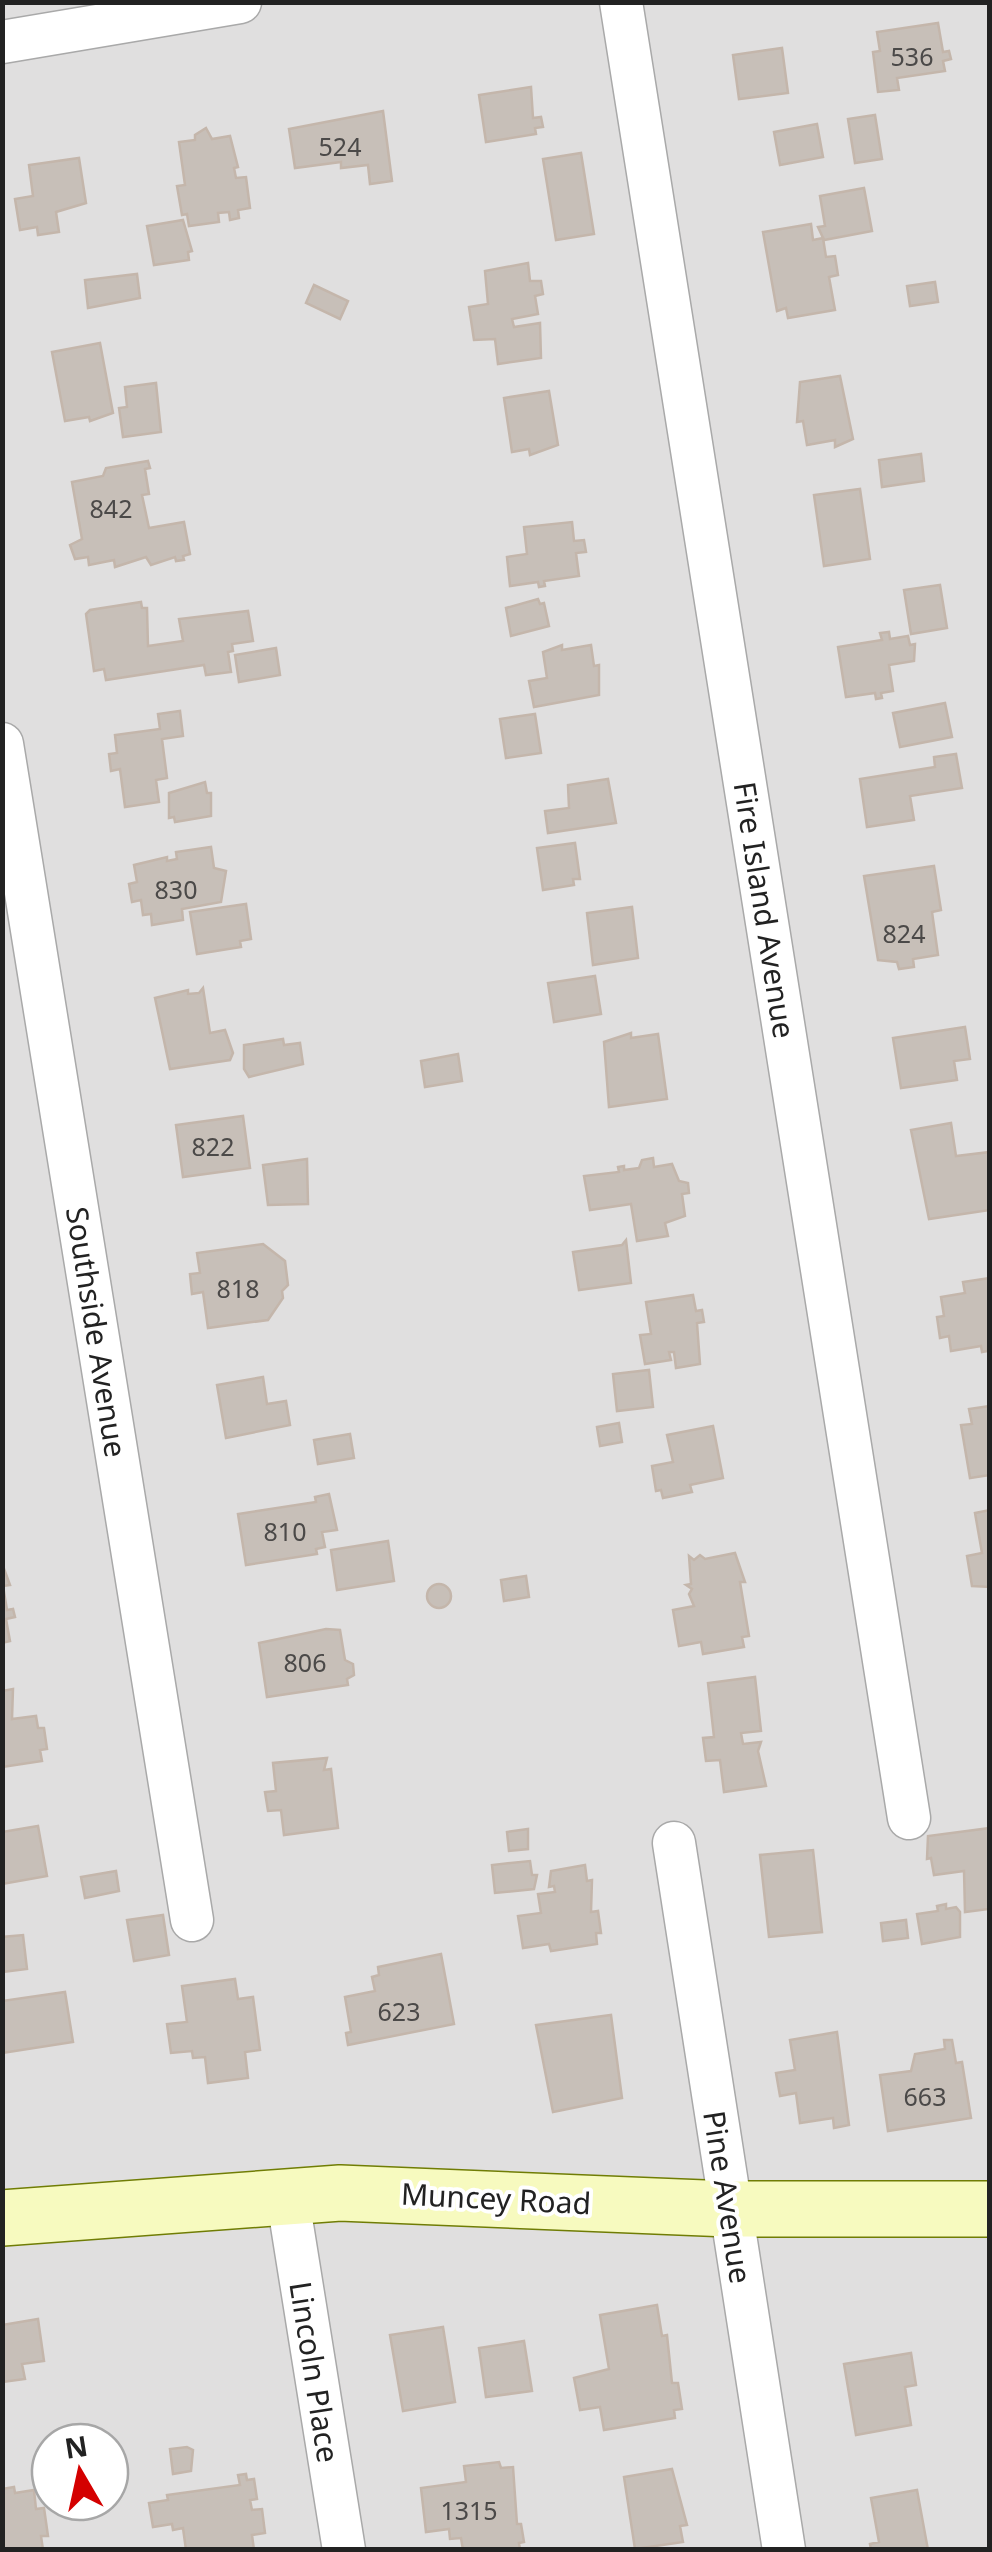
<svg xmlns="http://www.w3.org/2000/svg" width="992" height="2552" font-family="'Noto Sans',sans-serif">
  <style>
    .residential { fill: #e0dfdf; fill-rule: evenodd }
    .building { fill: #c7bfb8; stroke: #c4b6ab; stroke-width: 2.5 }
    .lines { fill: none; stroke-linecap: round; stroke-linejoin: round }
    .street-casing { stroke: #a9a9a9; stroke-width: 45 }
    .secondary-casing { stroke: #707d05; stroke-width: 58 }
    .street { stroke: #fff; stroke-width: 42 }
    .secondary { stroke: #f7fabf; stroke-width: 55 }
    .labels { text-anchor: middle; dominant-baseline: central; stroke-width: 8; stroke-linejoin: round; paint-order: stroke }
    .number-label { font-size: 25px; fill: #4b4948 }
    .street-label { font-size: 30px; fill: #222; stroke: #fff }
  </style>
  <rect width="100%" height="100%" fill="#f2efe9"/>
  <!-- residential -->
  <path class="residential" d="M3 3H989V2549L3 2550ZM50 2442H110V2502H50Z"/>
  <!-- building -->
  <g class="building">
    <polygon points="938,23 943,52 949,51 951,59 943,61 945,71 897,78 899,90 878,92 873,52 880,51 877,32"/>
    <polygon points="782,48 788,93 739,99 733,55"/>
    <polygon points="531,87 533,118 541,117 543,127 535,128 536,134 486,142 479,95"/>
    <polygon points="383,111 392,181 370,184 368,165 341,168 341,162 295,168 289,129"/>
    <polygon points="875,115 882,159 855,163 848,119"/>
    <polygon points="817,124 823,157 780,165 774,132"/>
    <polygon points="206,128 212,139 230,136 238,167 234,168 236,178 246,177 250,208 238,210 239,218 230,220 229,212 218,213 219,222 189,226 187,214 182,215 177,186 185,185 179,142 195,140 195,135"/>
    <polygon points="581,153 594,234 556,240 543,159"/>
    <polygon points="79,158 86,203 56,212 59,232 38,235 37,227 20,230 15,199 33,196 29,165"/>
    <polygon points="864,188 872,231 824,240 818,227 825,226 820,196"/>
    <polygon points="183,220 192,251 188,252 189,260 154,265 147,226"/>
    <polygon points="811,224 813,240 823,238 826,257 835,256 838,275 829,277 835,310 788,318 786,308 777,311 763,232"/>
    <polygon points="528,263 530,281 541,281 543,294 535,296 538,314 512,319 514,327 540,323 541,358 498,364 495,339 474,340 469,307 488,304 485,271"/>
    <polygon points="137,274 140,298 88,308 85,280"/>
    <polygon points="935,282 938,302 910,306 907,286"/>
    <polygon points="314,285 348,301 340,319 306,303"/>
    <polygon points="100,343 113,413 90,421 89,417 65,421 52,352"/>
    <polygon points="840,376 853,439 835,447 835,440 807,445 803,421 797,422 800,382"/>
    <polygon points="156,383 161,432 123,437 119,408 127,407 125,387"/>
    <polygon points="549,391 558,445 530,455 529,449 512,452 504,398"/>
    <polygon points="921,454 924,481 882,487 879,460"/>
    <polygon points="148,461 150,468 145,469 149,494 142,495 149,528 184,522 190,554 183,556 184,560 176,561 175,557 151,565 146,557 115,567 114,560 89,565 88,557 75,559 70,545 82,539 72,482 103,476 106,468"/>
    <polygon points="860,489 870,559 824,566 814,495"/>
    <polygon points="572,522 574,541 584,540 586,552 576,553 579,576 544,581 545,586 539,587 538,582 510,586 507,557 527,554 524,527"/>
    <polygon points="940,585 947,628 911,634 904,590"/>
    <polygon points="538,599 540,604 544,603 549,626 511,636 506,608"/>
    <polygon points="141,602 142,608 147,608 148,646 183,641 179,619 248,611 253,641 232,644 233,651 228,652 231,672 206,675 204,665 106,680 104,669 94,671 86,614 90,610"/>
    <polygon points="889,632 890,639 908,636 910,645 915,644 914,661 889,665 893,691 881,693 882,698 876,699 875,693 846,697 838,647 882,640 880,633"/>
    <polygon points="562,645 562,650 591,645 594,666 599,665 599,695 534,707 529,681 547,678 543,652"/>
    <polygon points="276,648 280,675 239,682 235,655"/>
    <polygon points="945,703 952,737 900,747 893,713"/>
    <polygon points="180,711 183,736 162,739 167,778 156,780 159,802 125,807 120,769 111,771 109,754 117,753 115,735 160,729 158,714"/>
    <polygon points="535,714 541,753 506,758 500,719"/>
    <polygon points="956,754 962,788 910,796 914,820 867,827 860,779 935,767 934,757"/>
    <polygon points="608,779 616,823 548,833 545,811 569,808 568,785"/>
    <polygon points="205,782 207,793 211,793 211,816 175,822 174,817 169,818 169,793"/>
    <polygon points="575,843 580,879 573,879 574,885 543,890 537,848"/>
    <polygon points="211,847 214,868 226,871 221,902 182,909 183,920 152,925 151,914 143,915 141,900 132,902 129,884 137,882 134,865 167,857 167,861 177,859 176,852"/>
    <polygon points="934,866 941,910 932,912 938,955 913,959 914,967 899,969 897,962 878,960 864,876"/>
    <polygon points="246,904 251,939 240,941 241,947 197,954 190,912"/>
    <polygon points="632,907 638,958 593,965 587,913"/>
    <polygon points="595,976 601,1014 554,1022 548,983"/>
    <polygon points="203,988 210,1033 225,1030 233,1053 230,1060 170,1069 155,998 188,990 188,994 199,993"/>
    <polygon points="965,1027 970,1059 954,1061 957,1080 901,1088 893,1038"/>
    <polygon points="631,1033 631,1038 658,1034 667,1099 609,1107 604,1042"/>
    <polygon points="283,1039 284,1045 300,1043 303,1064 249,1077 244,1069 244,1045"/>
    <polygon points="458,1054 462,1081 425,1087 421,1061"/>
    <polygon points="243,1116 250,1168 183,1177 176,1125"/>
    <polygon points="951,1123 956,1156 990,1152 990,1210 929,1219 911,1130"/>
    <polygon points="653,1158 654,1167 672,1164 679,1181 688,1183 689,1193 682,1194 685,1216 665,1223 668,1236 637,1241 631,1204 590,1210 584,1176 619,1172 618,1167 624,1166 624,1170 639,1168 642,1160"/>
    <polygon points="307,1159 308,1204 268,1205 263,1165"/>
    <polygon points="626,1240 631,1283 579,1290 573,1252 622,1245"/>
    <polygon points="263,1244 285,1261 288,1285 282,1291 283,1298 268,1320 208,1328 203,1292 192,1294 190,1274 200,1273 197,1253"/>
    <polygon points="990,1278 988,1351 982,1352 981,1346 951,1351 949,1336 940,1338 937,1317 944,1316 941,1297 965,1293 963,1282"/>
    <polygon points="693,1295 696,1311 702,1310 704,1322 697,1323 700,1364 676,1368 674,1352 669,1352 671,1360 645,1364 640,1335 651,1334 646,1302"/>
    <polygon points="649,1370 653,1407 617,1411 613,1374"/>
    <polygon points="263,1377 267,1404 286,1401 290,1425 226,1438 217,1385"/>
    <polygon points="990,1406 990,1475 970,1478 961,1425 972,1424 969,1409"/>
    <polygon points="619,1423 622,1442 600,1446 597,1427"/>
    <polygon points="713,1426 723,1478 690,1485 692,1492 663,1498 661,1490 656,1491 652,1466 673,1462 667,1435"/>
    <polygon points="350,1434 354,1458 318,1464 314,1440"/>
    <polygon points="329,1494 337,1530 322,1532 325,1547 316,1549 317,1554 246,1565 238,1514 316,1502 315,1497"/>
    <polygon points="990,1510 990,1587 972,1586 967,1556 982,1553 975,1513"/>
    <polygon points="388,1541 394,1581 337,1590 331,1550"/>
    <polygon points="735,1553 745,1582 740,1582 749,1636 742,1637 744,1647 703,1654 701,1642 679,1646 673,1610 694,1606 689,1594 692,1589 686,1585 691,1584 689,1556 694,1560 700,1555 705,1559"/>
    <polygon points="3,1566 10,1585 3,1586 7,1610 13,1609 15,1617 6,1619 10,1641 2,1643"/>
    <polygon points="526,1576 529,1597 504,1601 501,1580"/>
    <circle cx="439" cy="1596" r="12"/>
    <polygon points="326,1629 340,1630 345,1660 353,1664 354,1675 347,1679 348,1685 267,1697 259,1643"/>
    <polygon points="755,1677 761,1731 741,1733 743,1744 761,1742 758,1751 766,1786 724,1792 720,1760 706,1761 703,1738 714,1737 708,1683"/>
    <polygon points="13,1689 12,1719 36,1716 38,1728 44,1728 47,1749 40,1750 42,1761 2,1767 2,1691"/>
    <polygon points="327,1758 324,1770 331,1769 338,1828 284,1835 281,1810 268,1811 265,1792 276,1791 273,1763"/>
    <polygon points="38,1826 47,1876 2,1884 2,1832"/>
    <polygon points="990,1828 989,1909 965,1912 964,1871 934,1875 931,1858 927,1859 928,1836"/>
    <polygon points="528,1829 528,1849 509,1851 507,1832"/>
    <polygon points="813,1850 822,1932 769,1937 760,1855"/>
    <polygon points="530,1861 532,1875 537,1875 534,1889 495,1893 492,1865"/>
    <polygon points="585,1865 587,1881 592,1880 591,1912 598,1911 601,1933 596,1933 597,1944 551,1951 549,1944 523,1948 518,1916 541,1913 538,1894 555,1892 554,1886 549,1887 551,1871"/>
    <polygon points="116,1871 119,1891 85,1898 81,1877"/>
    <polygon points="946,1904 946,1909 956,1907 960,1912 960,1937 922,1944 917,1914 938,1911 937,1906"/>
    <polygon points="163,1915 169,1955 134,1961 127,1920"/>
    <polygon points="906,1920 908,1938 883,1941 881,1923"/>
    <polygon points="23,1935 27,1969 2,1972 2,1937"/>
    <polygon points="441,1954 454,2024 348,2045 346,2033 351,2032 345,1997 375,1991 372,1977 379,1975 378,1967"/>
    <polygon points="235,1979 238,1999 253,1997 260,2050 245,2052 248,2078 208,2083 205,2057 193,2058 192,2051 171,2053 167,2024 187,2022 182,1986"/>
    <polygon points="65,1992 73,2042 2,2053 2,2001"/>
    <polygon points="611,2015 622,2098 553,2112 536,2025"/>
    <polygon points="837,2032 849,2125 834,2128 833,2118 800,2123 796,2093 780,2096 776,2073 795,2070 790,2040"/>
    <polygon points="944,2040 952,2040 956,2063 962,2062 971,2118 888,2131 880,2075 911,2071 915,2054 945,2049"/>
    <polygon points="657,2305 662,2336 667,2335 672,2383 678,2383 682,2409 674,2410 675,2418 604,2430 600,2407 580,2410 574,2378 609,2369 600,2315"/>
    <polygon points="38,2319 44,2361 22,2364 25,2379 2,2382 2,2325"/>
    <polygon points="443,2327 455,2402 403,2411 390,2335"/>
    <polygon points="524,2341 532,2391 486,2397 479,2348"/>
    <polygon points="911,2353 916,2385 905,2387 911,2425 856,2435 844,2364"/>
    <polygon points="187,2447 193,2450 191,2471 173,2474 170,2449"/>
    <polygon points="499,2462 501,2468 513,2467 517,2524 521,2524 524,2542 519,2543 520,2550 463,2550 461,2538 450,2539 449,2529 426,2532 421,2488 466,2482 464,2466"/>
    <polygon points="672,2469 687,2525 680,2526 683,2542 635,2549 624,2477"/>
    <polygon points="246,2474 247,2480 254,2479 257,2499 250,2500 252,2510 262,2509 265,2533 252,2535 254,2550 186,2550 183,2528 173,2530 172,2524 153,2527 149,2503 168,2500 167,2495 240,2485 238,2475"/>
    <polygon points="14,2487 15,2493 34,2490 36,2509 44,2508 48,2536 41,2536 43,2550 2,2549 2,2489"/>
    <polygon points="917,2490 928,2550 871,2550 870,2544 879,2542 871,2498"/>
  </g>
  <g class="lines">
    <defs>
      <g id="street">
        <polyline points="621,2 909,1818"/>
        <polyline points="2,42 240,2"/>
        <polyline points="2,744 192,1920"/>
        <polyline points="674,1843 784,2550"/>
        <polyline points="287,2194 344,2550"/>
      </g>
      <polyline id="secondary" points="2,2218 340,2193 729,2209 990,2209"/>
    </defs>
    <!-- street casing -->
    <use href="#street" class="street-casing"/>
    <!-- secondary casing -->
    <use href="#secondary" class="secondary-casing"/>
    <!-- street -->
    <use href="#street" class="street"/>
    <!-- secondary -->
    <use href="#secondary" class="secondary"/>
  </g>
  <g class="labels">
    <!-- number labels -->
    <g class="number-label">
      <text x="912" y="56">536</text>
      <text x="340" y="146">524</text>
      <text x="111" y="508">842</text>
      <text x="176" y="889">830</text>
      <text x="904" y="933">824</text>
      <text x="213" y="1146">822</text>
      <text x="238" y="1288">818</text>
      <text x="285" y="1531">810</text>
      <text x="305" y="1662">806</text>
      <text x="399" y="2011">623</text>
      <text x="925" y="2096">663</text>
      <text x="469" y="2510">1315</text>
    </g>
    <!-- street labels -->
    <g class="street-label">
      <text transform="translate(765 910) rotate(81)">Fire Island Avenue</text>
      <text transform="translate(97 1332) rotate(81)">Southside Avenue</text>
      <text transform="translate(728 2197) rotate(81)">Pine Avenue</text>
      <text transform="translate(496 2198) rotate(3)">Muncey Road</text>
      <text transform="translate(315 2372) rotate(81)">Lincoln Place</text>
    </g>
  </g>
  <!-- border -->
  <rect width="992" height="2552" fill="none" stroke="#222222" stroke-width="10"/>
  <!-- north arrow -->
  <g transform="translate(80 2472) rotate(351)"><circle r="48" fill="#ffffff" stroke="#a7a7a7" stroke-width="2.5"/>
  <path d="M0-8L18 38L0 25L-18 38Z" fill="#d40000"/>
  <text y="-15" font-size="28" font-weight="bold" text-anchor="middle" fill="#222222">N</text>
  </g>
</svg>
